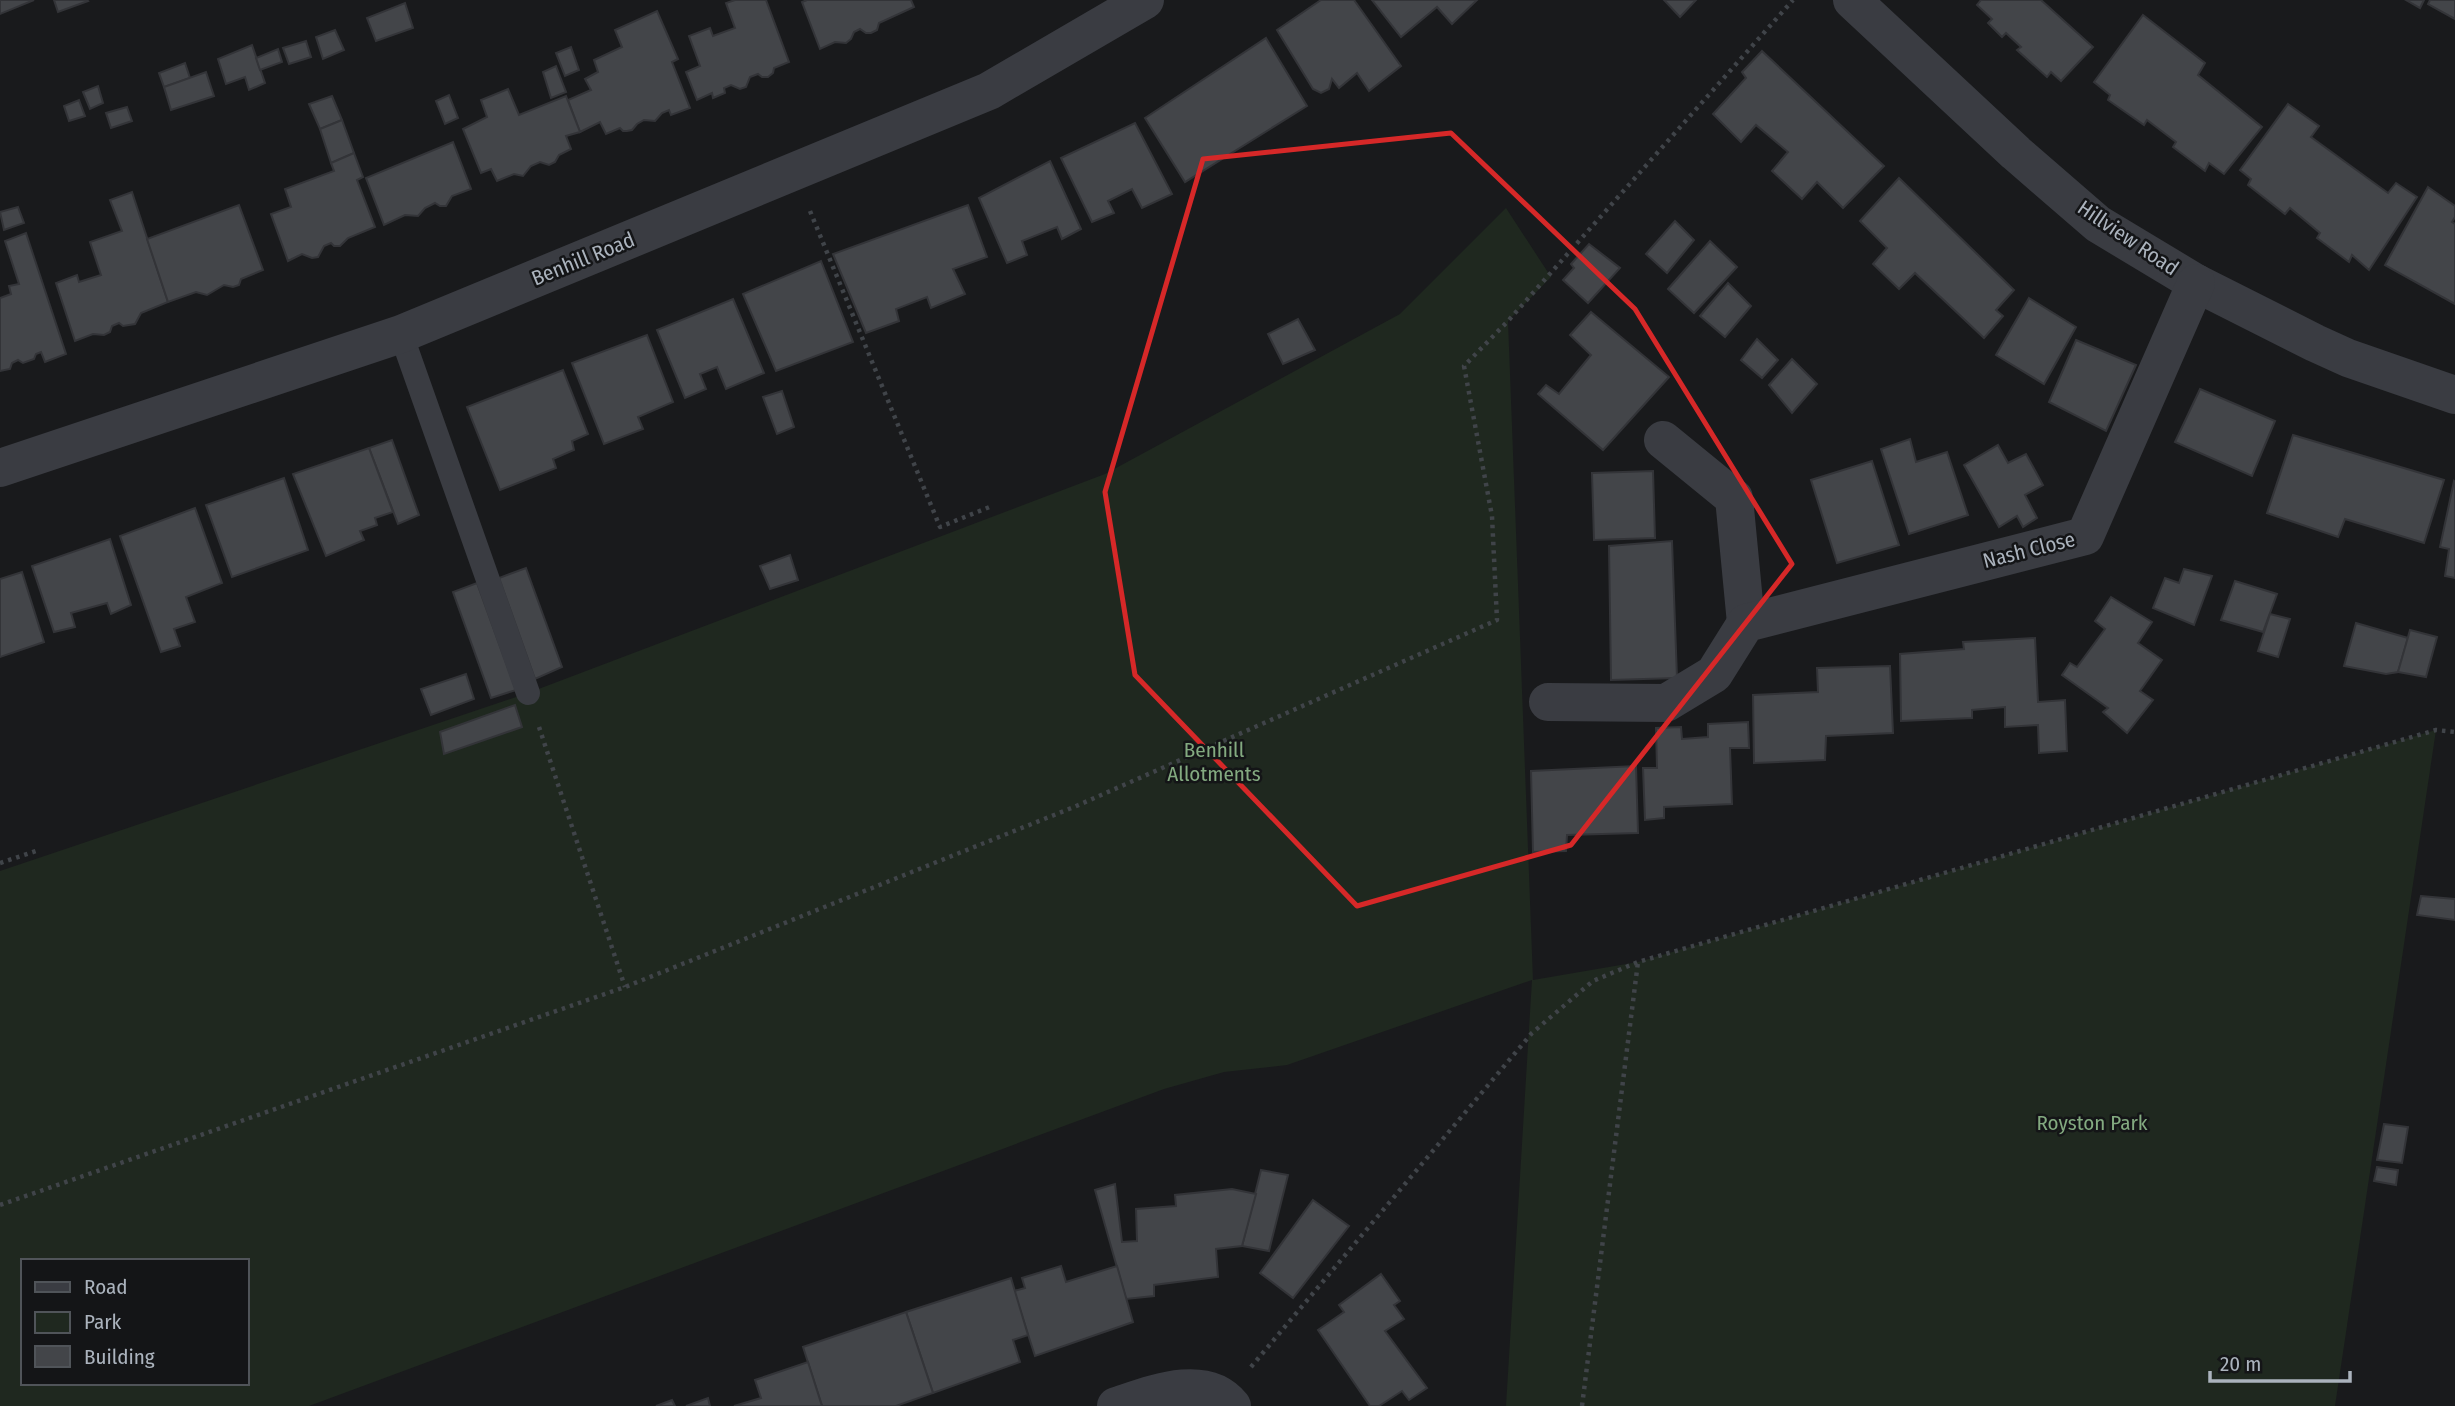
<svg xmlns="http://www.w3.org/2000/svg" width="2455" height="1406" font-family="'Fira Sans Condensed',sans-serif">
  <style>
    .green { fill: #1f281f; fill-rule: evenodd }
    .building { fill: #434549; stroke: #333438; stroke-width: 2 }
    .lines { fill: none; stroke-linecap: round; stroke-linejoin: round }
    .path { stroke: #404449; stroke-width: 4.5; stroke-dasharray: 3.5 5; stroke-linecap: butt }
    .service { stroke: #3a3c42; stroke-width: 24 }
    .minor { stroke: #3a3c42; stroke-width: 38 }
    .tertiary { stroke: #3a3c42; stroke-width: 38 }
    .marked { fill: none; stroke: #d62828; stroke-width: 5; stroke-linejoin: round }
    .labels { text-anchor: middle; dominant-baseline: central; stroke-width: 5; stroke-linejoin: round; paint-order: stroke }
    .street-label { font-size: 21px; fill: #abb3bd; stroke: #141517 }
    .park-label { font-size: 21px; fill: #83aa80; stroke: #141517 }
  </style>
  <rect width="100%" height="100%" fill="#191a1c"/>
  <!-- green -->
  <path class="green" d="M1506 208 1551 277 1508 321 1533 980 1638 962 2436 730 2335 1406H1506L1532 980 1287 1065 1224 1072 1164 1089 309 1406H0V871L528 693 1105 474 1400 314ZM23 1261H247V1383H23Z"/>
  <!-- building -->
  <g class="building">
    <polygon points="0,0 34,0 0,14"/>
    <polygon points="54,0 87,0 88,1 58,12"/>
    <polygon points="735,0 766,0 789,62 774,68 773,73 768,77 762,77 758,74 750,77 746,87 740,89 731,85 724,88 725,93 713,98 712,93 697,100 686,72 700,66 689,36 710,28 713,36 735,28 726,3"/>
    <polygon points="807,0 911,0 914,7 879,23 877,30 871,33 866,33 860,29 854,32 851,39 846,43 835,42 820,49 802,2"/>
    <polygon points="1321,0 1354,0 1401,66 1369,91 1357,73 1339,88 1332,79 1329,89 1321,93 1313,89 1277,30"/>
    <polygon points="1372,0 1477,0 1452,24 1437,7 1401,37"/>
    <polygon points="1664,0 1696,0 1680,17"/>
    <polygon points="1981,0 2041,0 2093,47 2061,81 2051,72 2047,77 2017,50 2021,47 2006,33 2002,37 1988,23 1992,19 1977,5"/>
    <polygon points="2406,0 2424,0 2420,8"/>
    <polygon points="2430,0 2455,0 2455,19 2428,4"/>
    <polygon points="405,3 413,28 376,41 367,18"/>
    <polygon points="657,11 678,59 672,62 690,108 671,115 669,110 662,113 655,121 644,120 637,124 632,130 627,131 623,131 620,128 606,134 600,122 580,132 568,100 591,90 585,79 598,72 594,60 622,47 615,30"/>
    <polygon points="2143,15 2205,63 2198,75 2262,127 2224,174 2209,163 2205,171 2173,147 2176,142 2147,120 2144,125 2108,100 2110,95 2094,82"/>
    <polygon points="335,30 344,50 323,59 316,37"/>
    <polygon points="1266,38 1307,106 1185,182 1145,118"/>
    <polygon points="306,41 311,57 289,64 283,48"/>
    <polygon points="252,45 265,83 249,90 245,77 226,84 218,59"/>
    <polygon points="571,47 579,70 565,76 556,53"/>
    <polygon points="278,49 282,62 260,70 256,58"/>
    <polygon points="1762,51 1884,166 1843,208 1817,182 1802,199 1772,171 1788,152 1756,125 1741,142 1713,114 1746,78 1742,72"/>
    <polygon points="185,63 190,78 164,87 159,73"/>
    <polygon points="556,66 566,92 551,98 543,72"/>
    <polygon points="206,72 214,96 171,110 164,87"/>
    <polygon points="98,86 103,103 90,109 83,92"/>
    <polygon points="508,89 519,115 566,96 580,132 566,136 571,149 559,155 555,162 549,165 540,162 531,166 523,176 514,174 497,181 491,169 481,173 463,129 487,117 481,100"/>
    <polygon points="449,95 458,118 445,124 436,101"/>
    <polygon points="332,96 342,120 320,129 309,104"/>
    <polygon points="79,100 85,116 69,121 64,106"/>
    <polygon points="2288,104 2319,126 2311,137 2388,193 2396,183 2417,197 2369,270 2352,255 2349,262 2317,238 2320,233 2290,208 2285,214 2248,185 2251,179 2240,170"/>
    <polygon points="127,107 132,121 111,128 106,113"/>
    <polygon points="342,120 354,153 331,163 320,129"/>
    <polygon points="1135,123 1172,194 1142,208 1132,189 1108,201 1114,213 1092,222 1061,158"/>
    <polygon points="453,142 471,189 452,196 446,206 440,206 435,203 425,208 418,216 405,215 384,225 366,178"/>
    <polygon points="354,153 363,177 357,180 375,227 348,238 340,246 334,246 331,243 324,246 318,257 312,258 302,254 288,261 271,214 291,207 285,189 334,171 331,163"/>
    <polygon points="1050,161 1081,229 1062,239 1057,227 1022,241 1027,255 1007,263 979,198"/>
    <polygon points="1899,178 2014,290 1996,310 2003,316 1984,338 1915,273 1899,289 1873,264 1887,248 1860,221"/>
    <polygon points="2428,187 2455,206 2455,217 2452,222 2455,224 2455,304 2385,265"/>
    <polygon points="132,192 168,302 141,313 135,324 123,326 119,323 112,326 110,332 104,335 93,334 75,341 56,283 77,275 79,282 101,275 90,242 122,231 110,200"/>
    <polygon points="239,205 263,270 241,279 239,285 233,287 224,285 207,295 196,292 168,302 147,239"/>
    <polygon points="968,205 987,257 953,269 965,294 931,308 927,297 896,309 899,321 866,333 833,254"/>
    <polygon points="18,207 24,223 4,230 0,212"/>
    <polygon points="1675,221 1694,240 1667,273 1646,254"/>
    <polygon points="26,233 66,354 45,362 41,352 36,354 34,359 23,363 18,360 12,363 10,369 0,371 0,298 11,294 9,286 19,284 5,241"/>
    <polygon points="1710,241 1737,267 1694,313 1668,289"/>
    <polygon points="1589,244 1620,268 1588,303 1563,280 1574,268 1571,264"/>
    <polygon points="821,261 853,342 776,371 743,294"/>
    <polygon points="1728,283 1751,306 1725,337 1700,316"/>
    <polygon points="2029,298 2076,327 2044,384 1996,355"/>
    <polygon points="733,299 764,373 726,389 717,367 700,374 706,389 685,398 657,330"/>
    <polygon points="1591,312 1669,377 1603,450 1538,394 1546,385 1559,394 1591,355 1570,335"/>
    <polygon points="1298,319 1315,350 1283,364 1268,334"/>
    <polygon points="647,335 673,402 638,417 643,429 604,444 572,363"/>
    <polygon points="1757,339 1778,360 1762,378 1741,360"/>
    <polygon points="2076,340 2136,365 2106,431 2049,402"/>
    <polygon points="1792,359 1817,384 1792,413 1769,385"/>
    <polygon points="563,370 588,434 572,441 574,450 553,459 556,468 500,490 467,407"/>
    <polygon points="2200,389 2275,421 2252,476 2175,442"/>
    <polygon points="782,391 794,427 777,434 763,397"/>
    <polygon points="2293,435 2444,480 2424,543 2345,519 2338,537 2267,513"/>
    <polygon points="1910,439 1916,462 1947,452 1968,515 1909,534 1881,449"/>
    <polygon points="392,440 419,515 398,524 369,448"/>
    <polygon points="1998,445 2008,463 2026,454 2043,485 2025,495 2037,518 2023,527 2017,516 1999,527 1964,465"/>
    <polygon points="369,448 393,512 375,518 377,525 360,531 364,540 326,556 293,474"/>
    <polygon points="1872,461 1899,545 1837,563 1811,480"/>
    <polygon points="1653,471 1655,538 1594,540 1592,473"/>
    <polygon points="284,478 308,550 232,577 206,505"/>
    <polygon points="2454,481 2455,482 2455,578 2445,576 2449,549 2440,547"/>
    <polygon points="195,508 222,583 186,597 195,622 174,629 180,646 161,652 120,536"/>
    <polygon points="110,539 131,605 111,614 107,603 71,613 75,627 54,632 32,566"/>
    <polygon points="1672,541 1677,678 1611,680 1609,546"/>
    <polygon points="790,555 798,580 770,589 760,566"/>
    <polygon points="526,568 562,667 535,679 499,578"/>
    <polygon points="2184,569 2212,576 2194,625 2153,608 2165,578 2179,583"/>
    <polygon points="22,572 44,642 0,657 0,579"/>
    <polygon points="2235,581 2277,594 2263,632 2221,620"/>
    <polygon points="477,583 516,690 491,698 453,592"/>
    <polygon points="2111,597 2152,622 2138,643 2162,660 2140,691 2153,700 2127,733 2103,712 2108,708 2062,675 2070,663 2077,667 2105,629 2095,621"/>
    <polygon points="2270,614 2290,619 2278,657 2258,651"/>
    <polygon points="2356,623 2408,638 2398,672 2386,674 2344,666"/>
    <polygon points="2410,630 2437,637 2426,677 2398,672"/>
    <polygon points="2035,638 2038,702 2065,700 2067,751 2039,753 2038,725 2005,727 2005,707 1972,710 1972,718 1901,721 1900,654 1964,649 1963,642"/>
    <polygon points="1890,666 1893,733 1826,736 1825,760 1754,763 1753,695 1818,692 1817,668"/>
    <polygon points="466,674 474,699 431,715 421,689"/>
    <polygon points="515,705 522,727 444,754 440,732"/>
    <polygon points="1748,722 1749,748 1730,748 1732,804 1664,807 1664,818 1645,820 1643,768 1657,768 1656,728 1681,727 1682,739 1708,737 1708,724"/>
    <polygon points="1636,766 1638,833 1567,835 1566,851 1533,852 1531,771"/>
    <polygon points="2421,896 2455,899 2455,920 2417,915"/>
    <polygon points="2384,1124 2408,1127 2402,1163 2377,1160"/>
    <polygon points="2377,1167 2398,1170 2396,1185 2374,1181"/>
    <polygon points="1261,1170 1288,1175 1269,1251 1242,1246"/>
    <polygon points="1115,1184 1122,1242 1137,1241 1136,1209 1176,1206 1175,1195 1232,1189 1256,1194 1242,1246 1216,1249 1218,1277 1154,1285 1154,1296 1126,1299 1095,1190"/>
    <polygon points="1313,1200 1349,1226 1293,1298 1260,1273"/>
    <polygon points="1061,1266 1066,1282 1117,1266 1133,1322 1035,1356 1014,1291 1025,1288 1022,1278"/>
    <polygon points="1381,1274 1400,1301 1394,1305 1404,1319 1385,1331 1427,1388 1409,1400 1402,1391 1379,1406 1370,1406 1318,1330 1344,1312 1339,1305"/>
    <polygon points="1011,1278 1028,1335 1013,1340 1020,1362 933,1393 906,1312"/>
    <polygon points="906,1312 933,1393 896,1406 822,1406 803,1347"/>
    <polygon points="808,1362 822,1406 734,1406 761,1398 755,1380"/>
    <polygon points="708,1398 710,1406 686,1406"/>
    <polygon points="672,1400 675,1406 656,1406"/>
  </g>
  <g class="lines">
    <!-- path -->
    <g class="path">
      <polyline points="810,211 940,527 992,506"/>
      <polyline points="539,727 625,987"/>
      <polyline points="0,863 36,851"/>
      <polyline points="0,1205 625,987 1074,807 1497,620 1492,516 1464,366 1508,321 1793,0"/>
      <polyline points="1251,1367 1532,1033 1593,981 1638,962 2436,730 2455,732"/>
      <polyline points="1582,1406 1638,962"/>
    </g>
    <!-- service -->
    <polyline class="service" points="401,334 528,693"/>
    <!-- minor -->
    <g class="minor">
      <polyline points="1852,0 2016,153 2098,224 2196,283 2315,343 2348,358 2455,395"/>
      <polyline points="1663,440 1734,498 1746,623"/>
      <polyline points="1548,702 1666,703 1714,674 1746,623 2085,536 2196,283"/>
      <path d="M1116 1406C1150 1395 1205 1372 1232 1406"/>
    </g>
    <!-- tertiary -->
    <polyline class="tertiary" points="0,468 401,334 989,91 1145,0"/>
  </g>
  <!-- marked area -->
  <path class="marked" d="M1451 133 1635 309 1792 564 1571 845 1357 906 1135 675 1105 492 1203 159Z"/>
  <g class="labels">
    <!-- street labels -->
    <g class="street-label">
      <text transform="translate(2128 238) rotate(34)">Hillview Road</text>
      <text transform="translate(583 259) rotate(-22)">Benhill Road</text>
      <text transform="translate(2029 550) rotate(-14)">Nash Close</text>
    </g>
    <!-- park labels -->
    <g class="park-label">
      <text x="1214" y="750">Benhill<tspan x="1214" dy="24">Allotments</tspan></text>
      <text x="2092" y="1123">Royston Park</text>
    </g>
  </g>
  <!-- legend -->
  <rect x="21" y="1259" width="228" height="126" fill="#141517" stroke="#505459" stroke-width="2"/>
  <rect x="35" y="1282" width="35" height="10" fill="#3a3c42" stroke="#505459" stroke-width="2"/>
  <text x="84" y="1294" font-size="21" fill="#abb3bd">Road</text>
  <rect x="35" y="1312" width="35" height="21" fill="#1f281f" stroke="#505459" stroke-width="2"/>
  <text x="84" y="1329" font-size="21" fill="#abb3bd">Park</text>
  <rect x="35" y="1346" width="35" height="21" fill="#434549" stroke="#505459" stroke-width="2"/>
  <text x="84" y="1364" font-size="21" fill="#abb3bd">Building</text>
  <!-- scale -->
  <path d="M2210 1371v10h140v-10" fill="none" stroke="#abb3bd" stroke-width="3.5"/>
  <text x="2220" y="1371" font-size="21" fill="#abb3bd" stroke="#141517" stroke-width="5" paint-order="stroke">20 m</text>
</svg>
